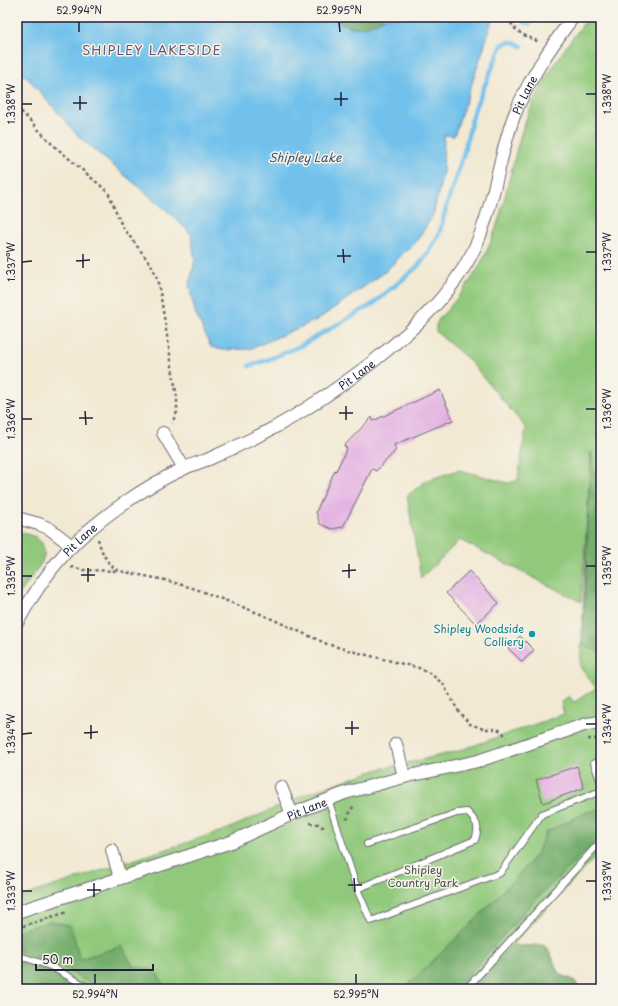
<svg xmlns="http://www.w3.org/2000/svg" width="618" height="1006" font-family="'Playpen Sans',sans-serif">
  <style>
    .green { fill: #91c97c; stroke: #5a765c }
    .forest { fill: #74ad6c; stroke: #4b6854 }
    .water { fill: #71c1ec; stroke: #4a7294 }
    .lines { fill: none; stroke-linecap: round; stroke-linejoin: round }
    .stream { stroke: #71c1ec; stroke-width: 4.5 }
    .building { fill: #e2aee2 }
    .service-casing { stroke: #6b6870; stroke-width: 8 }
    .minor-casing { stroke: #6b6870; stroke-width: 14 }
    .path { stroke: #6b6870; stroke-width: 2.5; stroke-dasharray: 3 3; stroke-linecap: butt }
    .service { stroke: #fff; stroke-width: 6 }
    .minor { stroke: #fff; stroke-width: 12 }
    .ticks { fill: none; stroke: #22223b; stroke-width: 1.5 }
    .culture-dot { fill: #0f9aa8; stroke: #f7f3e8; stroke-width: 1.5 }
    .labels { text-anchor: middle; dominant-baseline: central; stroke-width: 3; stroke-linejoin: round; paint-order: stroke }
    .street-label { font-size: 11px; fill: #22223b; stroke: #f7f3e8 }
    .culture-label { font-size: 11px; fill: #0d838f; stroke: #f7f3e8; text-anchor: end }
    .park-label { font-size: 11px; fill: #43544e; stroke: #f7f3e8 }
    .water-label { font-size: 12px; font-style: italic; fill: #3a5270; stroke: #f7f3e8 }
    .quarter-label { font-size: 13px; letter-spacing: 1px; fill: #655375; stroke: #f7f3e8 }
    .neatline { fill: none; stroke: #22223b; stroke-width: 1.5 }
    .ticks-label { font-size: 10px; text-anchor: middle; fill: #22223b }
  </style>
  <rect width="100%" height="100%" fill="#f7f3e8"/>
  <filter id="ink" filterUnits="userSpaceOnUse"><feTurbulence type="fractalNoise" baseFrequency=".025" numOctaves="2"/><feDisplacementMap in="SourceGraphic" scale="8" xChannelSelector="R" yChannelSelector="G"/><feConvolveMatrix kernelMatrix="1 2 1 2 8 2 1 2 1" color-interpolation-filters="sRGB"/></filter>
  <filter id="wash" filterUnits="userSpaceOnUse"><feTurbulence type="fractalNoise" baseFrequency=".012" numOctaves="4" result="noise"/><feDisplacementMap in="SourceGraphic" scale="16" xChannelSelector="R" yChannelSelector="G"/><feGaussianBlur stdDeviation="0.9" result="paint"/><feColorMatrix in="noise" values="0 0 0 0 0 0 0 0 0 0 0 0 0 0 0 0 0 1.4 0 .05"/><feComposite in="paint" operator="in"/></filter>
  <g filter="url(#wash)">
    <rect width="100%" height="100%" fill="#f2e9d3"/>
    <!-- green -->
    <g class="green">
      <path d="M584 23H589L596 27 595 28 601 33V851L512 945C517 946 523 946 528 946 532 946 538 944 543 946 551 948 554 965 558 972 565 980 576 975 578 989H23L17 984V898L228 829 311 792 346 780 376 770 455 752 564 714 561 702 569 696 574 702 596 688 580 667 589 487 581 602 460 540 421 578 407 496 427 480 459 470 508 483 516 481 518 479 526 428 468 359 436 332V325L439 319C455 301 471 283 482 261 505 218 509 167 525 122 539 86 560 53 584 23Z"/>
      <polygon points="17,531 36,537 42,543 45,552 42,562 17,598"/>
    </g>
    <!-- forest -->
    <g class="forest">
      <path d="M331 17H386C364 31 352 31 331 17Z"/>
      <polygon points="591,452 601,512 601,653 583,645"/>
      <polygon points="601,808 601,836 533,902 456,989 410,989 408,985 474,921 520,873 537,854 546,832 585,813"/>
      <path d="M51 921 71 926 80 959 122 946 133 966C155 970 156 968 165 989H100L59 965 17 950V931Z"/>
      <path d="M512 945C517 945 522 946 527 946 532 946 538 944 543 945 551 948 554 965 558 972 565 980 576 975 578 989H472Z"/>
      <polygon points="17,960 43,968 80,989 23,989 17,984"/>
    </g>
    <!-- water -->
    <path class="water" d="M17 17H331C352 31 364 31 386 17H493C482 57 467 96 454 136L444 135 443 174 433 215 419 238 385 272 317 320 250 349 222 350 211 347 195 312 189 286 195 260 191 234 171 214 79 137 26 76 17 73Z"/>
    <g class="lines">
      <!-- stream -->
      <g class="stream">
        <polyline points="522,17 524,22 530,24"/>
        <path d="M249 366 270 359 300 346 373 304 397 284 417 267 429 252 439 234 449 198 463 156 474 111 501 47C507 39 514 42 522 46"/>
      </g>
    </g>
    <g id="blocks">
      <!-- building -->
      <g class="building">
        <polygon points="440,390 453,420 394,445 396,450 376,471 372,469 343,527 332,529 320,524 316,512 335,470 336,471 347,448 344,446 372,417 373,421"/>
        <polygon points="469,571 499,603 476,624 446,593"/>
        <polygon points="520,636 534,650 522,662 508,648"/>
        <polygon points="577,766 584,788 543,803 536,780"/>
      </g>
    </g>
  </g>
  <g filter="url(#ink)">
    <use href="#blocks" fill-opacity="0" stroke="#6b6870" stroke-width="1"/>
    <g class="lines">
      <defs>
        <g id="service">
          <polyline points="591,17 601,24"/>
          <polyline points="594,763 601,783"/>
          <polyline points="328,799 357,889 371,921 500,873 542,814 601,791"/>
          <path d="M357 889 475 840C480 826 477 822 467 812L457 813 367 844"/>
          <polyline points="17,955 50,966 91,989"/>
          <polyline points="466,989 601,841"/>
        </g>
        <g id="minor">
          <polyline points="163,433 184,468"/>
          <polyline points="17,518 39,524 50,529 72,546"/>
          <path id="s1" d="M17 623C30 599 48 572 66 552 96 520 145 486 185 468 193 464 201 462 209 459 227 451 246 442 264 433 303 413 340 387 375 360 392 346 409 333 424 317 450 291 473 260 484 224 496 189 501 151 514 116 528 80 550 48 573 17"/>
          <polyline points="396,744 404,777"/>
          <polyline points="281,787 292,814"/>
          <polyline points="112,850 120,878"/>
          <path id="s2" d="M17 912 231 842 292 814 345 793 404 777 478 761 572 729 587 724 601 722"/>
        </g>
      </defs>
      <!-- service casing -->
      <use href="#service" class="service-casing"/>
      <!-- minor casing -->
      <use href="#minor" class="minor-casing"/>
      <!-- path -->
      <g class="path">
        <path d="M509 17C513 33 525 35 539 42"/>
        <polyline points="17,107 52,144 108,192 122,226 152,266 157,278 160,292 177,398 177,412 172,423"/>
        <path d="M98 539C102 553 107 566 120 571L165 580 196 589 263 615 327 644 351 651 419 668 431 674 443 684 459 712 470 724 484 729H497L501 731 507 737"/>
        <polyline points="71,567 84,570 118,571"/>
        <polyline points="588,739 601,739"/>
        <polyline points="346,819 348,818 351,809 356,805"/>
        <polyline points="310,823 318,824 322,827 326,826"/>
        <polyline points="17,928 67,912"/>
      </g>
      <!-- service -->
      <use href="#service" class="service"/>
      <!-- minor -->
      <use href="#minor" class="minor"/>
    </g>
  </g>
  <!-- ticks -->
  <path class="ticks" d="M79 22V32M339 22 340 32M341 92V106M586 94H596M80 96V110M334 99H348M73 103H87M22 104H32M343 249 344 263M586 252H596M83 254V268M337 256H351M76 261 90 260M22 262 32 261M346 406V420M586 409H596M85 411 86 425M339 413H353M79 418H93M22 419H32M349 564V578M586 566H596M88 568V582M342 571 356 570M81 575H95M22 576H32M352 721V735M586 724H596M91 725V739M345 728H359M84 733 98 732M22 734 32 733M354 878 355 892M586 881H596M94 883V897M348 885H362M87 890H101M22 891H32M95 974V984M356 974V984"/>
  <!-- markers -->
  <circle class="culture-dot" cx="532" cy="634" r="4"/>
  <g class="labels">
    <!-- street labels -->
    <g class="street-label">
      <text stroke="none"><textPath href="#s1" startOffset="765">Pit Lane</textPath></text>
      <text stroke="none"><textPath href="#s1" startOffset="429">Pit Lane</textPath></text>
      <text stroke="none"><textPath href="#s1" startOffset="105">Pit Lane</textPath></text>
      <text stroke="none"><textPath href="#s2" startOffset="308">Pit Lane</textPath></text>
    </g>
    <!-- culture labels -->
    <g class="culture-label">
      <text x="524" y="628">Shipley Woodside<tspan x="524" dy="13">Colliery</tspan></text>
    </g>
    <!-- park labels -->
    <g class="park-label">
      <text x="423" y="869">Shipley<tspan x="423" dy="13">Country Park</tspan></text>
    </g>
    <!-- water labels -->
    <g class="water-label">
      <text x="305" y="157">Shipley Lake</text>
    </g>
    <!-- quarter labels -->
    <g class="quarter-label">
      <text x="152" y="49">SHIPLEY LAKESIDE</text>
    </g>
  </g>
  <!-- margin -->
  <rect width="618" height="1006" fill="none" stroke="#f7f3e8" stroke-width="44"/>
  <!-- scale -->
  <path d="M36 964v6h117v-6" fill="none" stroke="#22223b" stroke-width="2"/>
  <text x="42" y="964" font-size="12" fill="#22223b" stroke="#f7f3e8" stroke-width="3" paint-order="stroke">50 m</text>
  <rect x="22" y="22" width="574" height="962" class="neatline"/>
  <g class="ticks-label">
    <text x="79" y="14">52.994°N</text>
    <text x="339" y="14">52.995°N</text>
    <text transform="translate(607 94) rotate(-90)" y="4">1.338°W</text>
    <text transform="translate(11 104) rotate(-90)" y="4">1.338°W</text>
    <text transform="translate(607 252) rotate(-90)" y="4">1.337°W</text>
    <text transform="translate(11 262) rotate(-90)" y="4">1.337°W</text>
    <text transform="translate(607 409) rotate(-90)" y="4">1.336°W</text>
    <text transform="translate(11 419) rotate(-90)" y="4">1.336°W</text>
    <text transform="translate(607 566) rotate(-90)" y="4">1.335°W</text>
    <text transform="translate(11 576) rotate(-90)" y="4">1.335°W</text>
    <text transform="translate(607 724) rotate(-90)" y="4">1.334°W</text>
    <text transform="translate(11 734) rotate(-90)" y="4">1.334°W</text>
    <text transform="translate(607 881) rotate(-90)" y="4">1.333°W</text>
    <text transform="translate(11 891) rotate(-90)" y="4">1.333°W</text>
    <text x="95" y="998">52.994°N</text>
    <text x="356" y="998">52.995°N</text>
  </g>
</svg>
